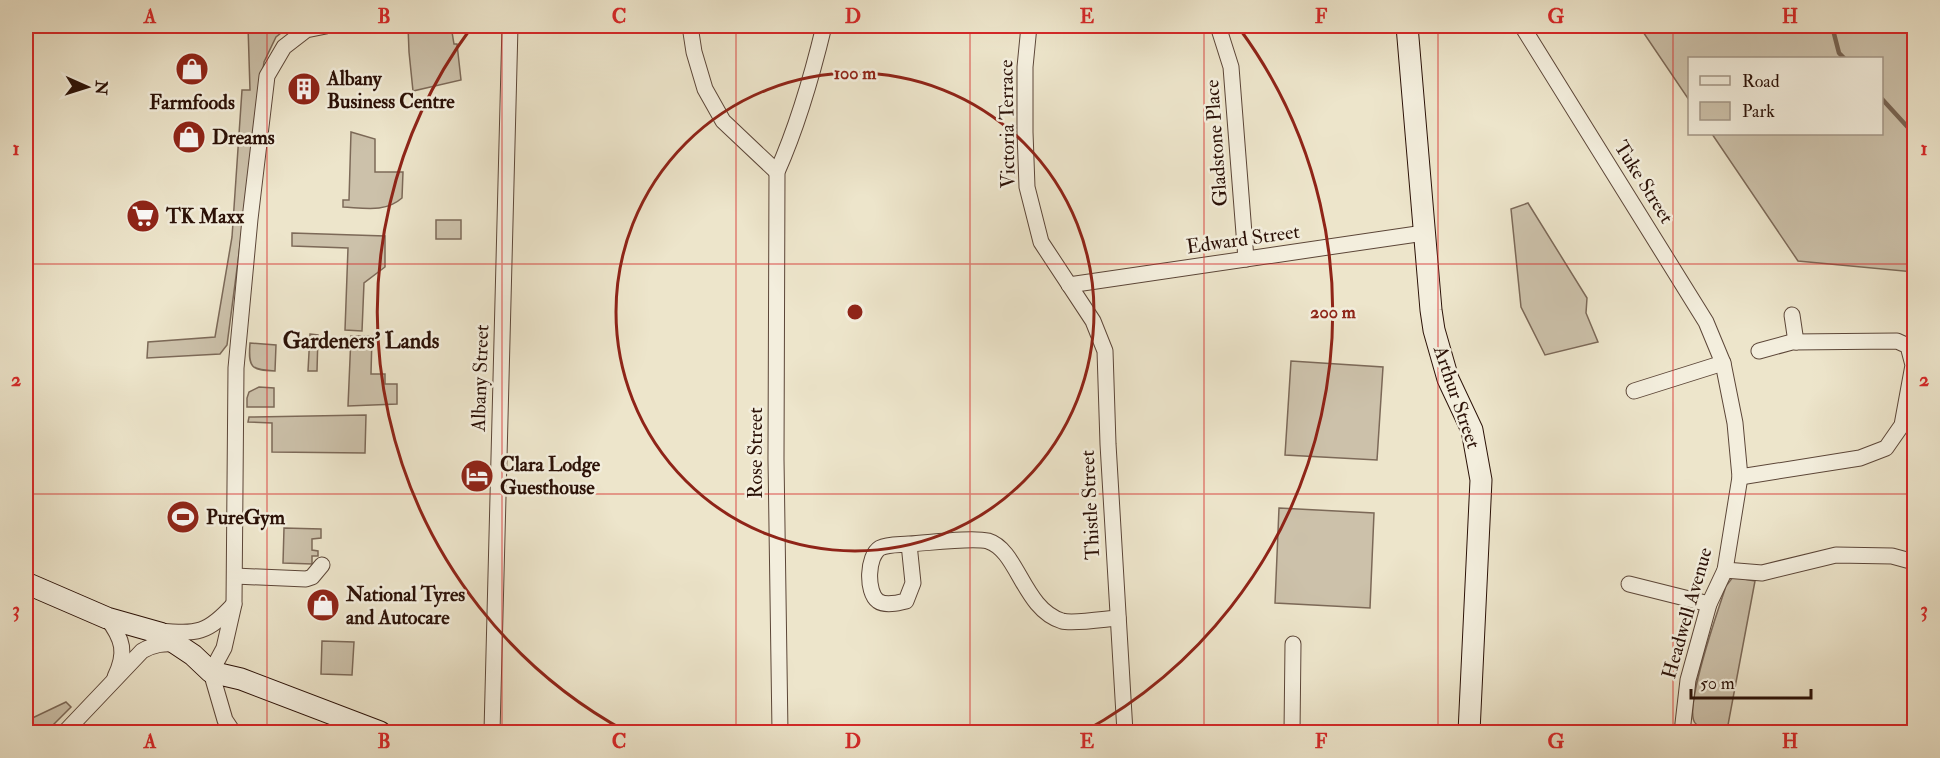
<svg xmlns="http://www.w3.org/2000/svg" width="1940" height="758" font-family="'IM FELL Double Pica',serif">
  <style>
    .green { fill: #ccc1aa; stroke: #7c6958; stroke-width: 1.5 }
    .lines { fill: none; stroke-linecap: round; stroke-linejoin: round }
    .stream { stroke: #786554; stroke-width: 4.5 }
    .street-casing { stroke: #5c4638; stroke-width: 17 }
    .secondary-casing { stroke: #2b1107; stroke-width: 23 }
    .street { stroke: #f3eedd; stroke-width: 15 }
    .secondary { stroke: #f3eedd; stroke-width: 21 }
    .grid { fill: none; stroke: #d62828; stroke-width: 1.5; stroke-opacity: 0.55 }
    .ring { fill: none; stroke: #8f2418; stroke-width: 3 }
    .labels { text-anchor: middle; dominant-baseline: central; stroke-width: 5; stroke-linejoin: round; paint-order: stroke }
    .poi-label { font-size: 20px; font-weight: bold; fill: #2b1107; stroke: #f3eedd; text-anchor: start }
    .street-label { font-size: 20px; fill: #2b1107; stroke: #f3eedd }
    .quarter-label { font-size: 22px; font-weight: bold; fill: #2b1107; stroke: #f3eedd }
    .centre { fill: #8f2418; stroke: #f3eedd; stroke-width: 3 }
    .ring-label { font-size: 18px; text-anchor: middle; font-weight: bold; fill: #8f2418; stroke: #f3eedd; stroke-width: 5; stroke-linejoin: round; paint-order: stroke }
    .neatline { fill: none; stroke: #d62828; stroke-width: 2 }
    .grid-label { font-size: 20px; text-anchor: middle; font-weight: bold; fill: #d62828 }
  </style>
  <rect width="100%" height="100%" fill="#ede5cb"/>
  <filter id="stains"><feTurbulence type="fractalNoise" baseFrequency=".00333" numOctaves="4"/><feColorMatrix values="0 0 0 0 .2 0 0 0 0 .09 0 0 0 0 .02 0 0 0 .5 -.17"/></filter>
  <radialGradient id="worn" r=".72"><stop offset=".6" stop-color="#630" stop-opacity="0"/><stop offset="1" stop-color="#630" stop-opacity=".3"/></radialGradient>
  <!-- green -->
  <g class="green">
    <polygon points="248,26 290,26 276,37 264,62 227,345 220,354 147,358 148,342 215,337 232,237 242,90 250,90"/>
    <polygon points="408,26 451,26 454,44 457,44 461,80 413,91 409,52"/>
    <polygon points="1639,26 1914,26 1914,272 1798,261 1712,134 1882,134 1882,58 1690,58 1689,100"/>
    <path d="M351 132 375 139V172H403L402 198C385 213 364 208 343 207V200H349Z"/>
    <polygon points="1528,203 1587,298 1586,313 1598,342 1545,355 1521,307 1511,209"/>
    <rect x="436" y="220" width="25" height="19"/>
    <polygon points="292,233 385,236 385,267 364,283 362,331 345,330 348,248 292,246"/>
    <polygon points="310,334 318,335 317,371 308,371"/>
    <polygon points="351,336 372,336 371,374 385,374 385,384 397,384 397,404 348,406"/>
    <path d="M250 343 276 345 275 371C251 370 248 368 250 343Z"/>
    <polygon points="1291,361 1383,367 1377,460 1285,455"/>
    <polygon points="259,387 274,388 274,407 247,407 247,398 249,392"/>
    <polygon points="366,415 365,453 272,452 272,423 248,422 249,417"/>
    <polygon points="1279,508 1374,513 1370,608 1275,603"/>
    <polygon points="284,528 321,529 321,538 312,539 312,550 318,551 318,556 312,556 312,564 283,563"/>
    <path d="M1733 577 1755 581 1728 725C1719 725 1703 730 1696 724 1681 713 1720 605 1726 586Z"/>
    <polygon points="322,641 354,642 352,675 321,674"/>
    <polygon points="66,702 71,707 46,732 26,732 26,721"/>
  </g>
  <g class="lines">
    <!-- stream -->
    <g class="stream">
      <polyline points="1832,26 1839,53 1844,58"/>
      <polyline points="1882,99 1914,134"/>
    </g>
    <defs>
      <g id="street">
        <polyline points="690,26 694,52 705,89 723,121 777,172"/>
        <polyline points="1029,26 1025,67 1025,132 1027,187 1041,242 1093,321 1105,351 1108,444 1125,732"/>
        <polyline points="1218,26 1231,67 1246,259"/>
        <polyline points="1522,26 1706,322 1723,363 1735,423 1740,477 1725,570 1709,604 1688,680 1682,732"/>
        <polyline points="1069,285 1424,233"/>
        <polyline points="1792,315 1796,342"/>
        <polyline points="1634,391 1723,363"/>
        <polyline points="1740,477 1860,458 1886,448 1902,425 1913,365 1908,346 1897,341 1792,342 1759,351"/>
        <path d="M909 544C900 545 888 544 880 548 867 556 866 592 878 601 885 606 898 603 906 601L913 583 909 544C928 543 972 537 988 541 1018 550 1023 609 1062 621 1073 624 1105 619 1118 618"/>
        <polyline points="1725,570 1762,573 1836,555 1892,556 1914,562"/>
        <polyline points="235,576 306,579 312,577 322,565"/>
        <polyline points="1629,584 1709,604"/>
        <path d="M107 618C123 639 127 653 115 677"/>
        <path d="M158 631C198 634 207 634 234 604"/>
        <path d="M65 732 142 651C154 644 164 643 177 644"/>
        <polyline points="233,732 225,720 211,672 224,648 234,604 236,368 250,219 267,76 284,47 306,30 326,26"/>
        <polyline points="492,732 510,26"/>
        <path d="M780 732 776 459 777 172C798 125 812 76 824 26"/>
        <polyline points="1292,732 1293,644"/>
      </g>
      <g id="secondary">
        <polyline points="1407,26 1431,310 1434,330 1448,379 1472,430 1481,480 1469,732"/>
        <polyline points="26,583 107,618 160,633 193,655 211,672 241,679 380,732"/>
      </g>
    </defs>
    <!-- street casing -->
    <use href="#street" class="street-casing"/>
    <!-- secondary casing -->
    <use href="#secondary" class="secondary-casing"/>
    <!-- street -->
    <use href="#street" class="street"/>
    <!-- secondary -->
    <use href="#secondary" class="secondary"/>
  </g>
  <!-- grid -->
  <path class="grid" d="M267 26V732M502 26V732M736 26V732M970 26V732M1204 26V732M1438 26V732M1673 26V732M26 264H1914M26 494H1914"/>
  <!-- distance rings -->
  <g class="ring">
    <circle cx="855" cy="312" r="239"/>
    <path d="M627 732A478 478 0 0 1 471 28M1239 28A478 478 0 0 1 1083 732"/>
  </g>
  <!-- icons -->
  <defs>
    <symbol id="shop-disc" viewBox="-11 -11 22 22"><circle r="9.5" fill="#8f2418" stroke="#f3eedd"/><path d="M-5-2.5h2.3a2.7 3.5 0 0 1 5.4 0H5L5.5 6h-11ZM-1.5-2.5h3a1.5 2.3 0 0 0-3 0Z" fill="#fff"/></symbol>
    <symbol id="building-disc" viewBox="-11 -11 22 22"><circle r="9.5" fill="#8f2418" stroke="#f3eedd"/><path d="M-4-6H4V6H1V3H-1V6H-4ZM-2.5-4.3h1.7v1.8h-1.7ZM.8-4.3h1.7v1.8H.8ZM-2.5-1h1.7V.8h-1.7ZM.8-1h1.7V.8H.8Z" fill="#fff"/></symbol>
    <symbol id="supermarket-disc" viewBox="-11 -11 22 22"><circle r="9.5" fill="#8f2418" stroke="#f3eedd"/><path d="M-6-5.5h2.5l.6 2H6L4.5 2H-2.5L-4.4-4H-6ZM-1.5 3.2a1.3 1.3 0 1 0 .1 0ZM3 3.2a1.3 1.3 0 1 0 .1 0Z" fill="#fff"/></symbol>
    <symbol id="hotel-disc" viewBox="-11 -11 22 22"><circle r="9.5" fill="#8f2418" stroke="#f3eedd"/><path d="M-6-4.5h1.5V1H6V5H4.5V3h-9V5H-6ZM-4 0a1.8 1.8 0 1 1 3.6 0ZM.5 0V-2.5h3Q6-2.5 6 0Z" fill="#fff"/></symbol>
    <symbol id="stadium-disc" viewBox="-11 -11 22 22"><circle r="9.5" fill="#8f2418" stroke="#f3eedd"/><path d="M0-5a6.5 5 0 1 0 0 10a6.5 5 0 1 0 0-10ZM-3.5-1.8h7v3.6h-7Z" fill="#fff"/></symbol>
  </defs>
  <g fill-rule="evenodd">
    <use href="#shop-disc" x="173" y="50" width="38" height="38"/>
    <use href="#building-disc" x="285" y="70" width="38" height="38"/>
    <use href="#shop-disc" x="170" y="118" width="38" height="38"/>
    <use href="#supermarket-disc" x="124" y="197" width="38" height="38"/>
    <use href="#hotel-disc" x="458" y="457" width="38" height="38"/>
    <use href="#stadium-disc" x="164" y="498" width="38" height="38"/>
    <use href="#shop-disc" x="304" y="586" width="38" height="38"/>
  </g>
  <g class="labels">
    <!-- poi labels -->
    <g class="poi-label">
      <text x="327" y="78">Albany<tspan x="327" dy="23">Business Centre</tspan></text>
      <text x="192" y="102" text-anchor="middle">Farmfoods</text>
      <text x="212" y="137">Dreams</text>
      <text x="166" y="216">TK Maxx</text>
      <text x="500" y="464">Clara Lodge<tspan x="500" dy="23">Guesthouse</tspan></text>
      <text x="206" y="517">PureGym</text>
      <text x="346" y="594">National Tyres<tspan x="346" dy="23">and Autocare</tspan></text>
    </g>
    <!-- street labels -->
    <g class="street-label">
      <text transform="translate(1007 124) rotate(-91)">Victoria Terrace</text>
      <text transform="translate(1216 143) rotate(-94)">Gladstone Place</text>
      <text transform="translate(1644 182) rotate(58)">Tuke Street</text>
      <text transform="translate(1243 239) rotate(-8)">Edward Street</text>
      <text transform="translate(480 378) rotate(-88)">Albany Street</text>
      <text transform="translate(1457 397) rotate(71)">Arthur Street</text>
      <text transform="translate(755 453) rotate(-90)">Rose Street</text>
      <text transform="translate(1090 505) rotate(-93)">Thistle Street</text>
      <text transform="translate(1687 613) rotate(-74)">Headwell Avenue</text>
    </g>
    <!-- quarter labels -->
    <g class="quarter-label">
      <text x="361" y="341">Gardeners' Lands</text>
    </g>
  </g>
  <circle cx="855" cy="312" r="9" class="centre"/>
  <g class="ring-label">
    <text x="855" y="79">100 m</text>
    <text x="1333" y="318">200 m</text>
  </g>
  <!-- margin -->
  <rect width="1940" height="758" fill="none" stroke="#ede5cb" stroke-width="66"/>
  <!-- legend -->
  <rect x="1688" y="57" width="195" height="78" fill="#f3eedd" stroke="#a39687" stroke-width="1.5"/>
  <rect x="1700" y="76" width="30" height="9" fill="#f3eedd" stroke="#a39687" stroke-width="1.5"/>
  <text x="1742" y="87" font-size="18" fill="#2b1107">Road</text>
  <rect x="1700" y="102" width="30" height="18" fill="#ccc1aa" stroke="#a39687" stroke-width="1.5"/>
  <text x="1742" y="117" font-size="18" fill="#2b1107">Park</text>
  <!-- north arrow -->
  <g transform="translate(87 87) rotate(93)" stroke="#f3eedd" stroke-width="4.5" paint-order="stroke">
  <path d="M0-4.5L10 22L0 15L-10 22Z" fill="#2b1107"/>
  <text y="-9" font-size="16" font-weight="bold" text-anchor="middle" fill="#2b1107">N</text>
  </g>
  <!-- scale -->
  <path d="M1691 689v9h120v-9" fill="none" stroke="#2b1107" stroke-width="3"/>
  <text x="1700" y="689" font-size="18" fill="#2b1107" stroke="#f3eedd" stroke-width="4.5" paint-order="stroke">50 m</text>
  <rect x="33" y="33" width="1874" height="692" class="neatline"/>
  <g class="grid-label">
    <text x="150" y="23">A</text>
    <text x="384" y="23">B</text>
    <text x="619" y="23">C</text>
    <text x="853" y="23">D</text>
    <text x="1087" y="23">E</text>
    <text x="1321" y="23">F</text>
    <text x="1556" y="23">G</text>
    <text x="1790" y="23">H</text>
    <text x="16" y="155">1</text>
    <text x="1924" y="155">1</text>
    <text x="16" y="386">2</text>
    <text x="1924" y="386">2</text>
    <text x="16" y="616">3</text>
    <text x="1924" y="616">3</text>
    <text x="150" y="748">A</text>
    <text x="384" y="748">B</text>
    <text x="619" y="748">C</text>
    <text x="853" y="748">D</text>
    <text x="1087" y="748">E</text>
    <text x="1321" y="748">F</text>
    <text x="1556" y="748">G</text>
    <text x="1790" y="748">H</text>
  </g>
  <rect width="100%" height="100%" filter="url(#stains)"/>
  <rect width="100%" height="100%" fill="url(#worn)"/>
</svg>
